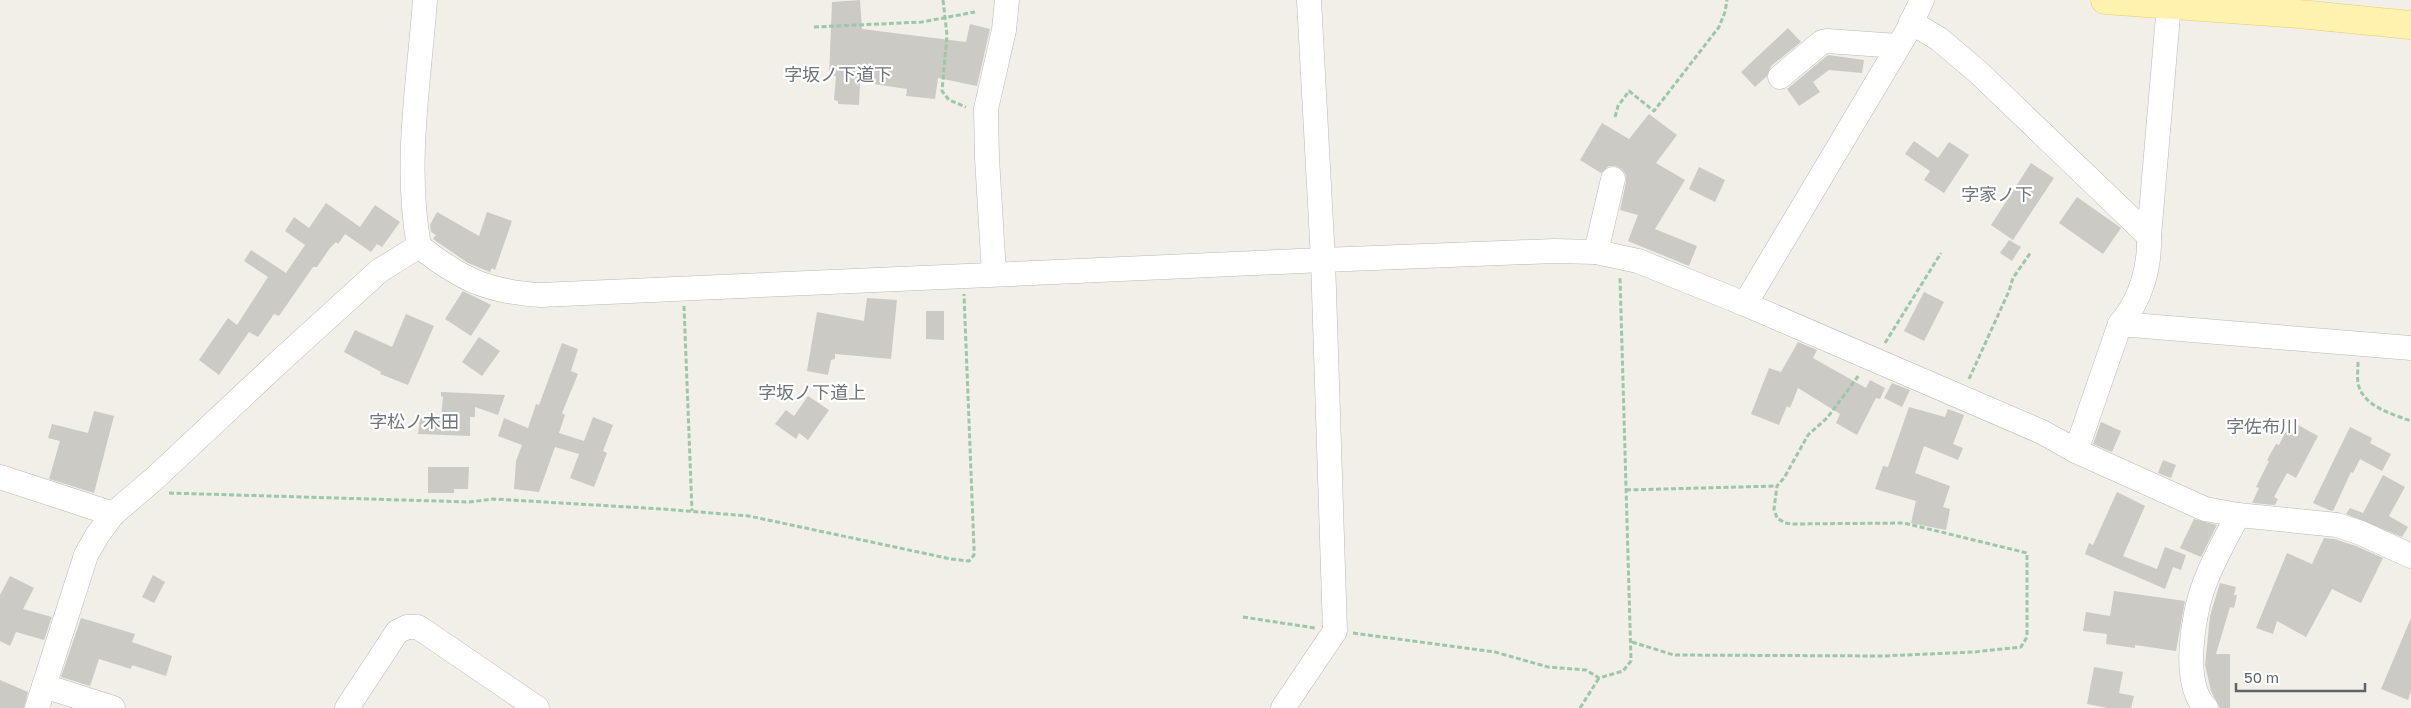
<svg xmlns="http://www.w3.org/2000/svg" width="2411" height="708" font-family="'Golos Text','Noto Sans JP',sans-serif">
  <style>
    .building { fill: #cccac5 }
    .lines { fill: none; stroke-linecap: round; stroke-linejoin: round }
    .minor-casing { stroke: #b5b8bc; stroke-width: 25 }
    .major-casing { stroke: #f2c960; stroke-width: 29 }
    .path { stroke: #9cc7a9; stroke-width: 3; stroke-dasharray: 5 2.5; stroke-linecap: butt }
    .minor { stroke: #fff; stroke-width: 24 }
    .major { stroke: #fff2af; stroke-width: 28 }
    .labels { text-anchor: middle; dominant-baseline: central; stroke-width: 4.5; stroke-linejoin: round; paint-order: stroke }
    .quarter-label { font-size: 18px; fill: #70757a; stroke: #fff }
  </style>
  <rect width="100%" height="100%" fill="#f1efe8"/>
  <!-- building -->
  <g class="building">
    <polygon points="860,0 862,29 966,42 970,24 990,29 977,86 938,78 935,99 906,96 907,89 860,82 859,105 838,104 838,101 834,100 836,76 829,76 832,2"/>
    <polygon points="1788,28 1801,42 1771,66 1767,76 1755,87 1741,72"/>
    <polygon points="1828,55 1864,60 1862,73 1829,70 1813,82 1820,92 1799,106 1787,89"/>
    <polygon points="1649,114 1677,135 1656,163 1685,180 1655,229 1697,246 1689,266 1628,241 1638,215 1620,210 1626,182 1626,175 1622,169 1616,166 1609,166 1601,173 1580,160 1602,123 1629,139"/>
    <polygon points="1914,141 1938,158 1949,142 1969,155 1944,193 1924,180 1930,171 1905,154"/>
    <polygon points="2031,163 2054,178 2013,240 1991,225"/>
    <polygon points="1699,167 1725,180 1715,202 1689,189"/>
    <polygon points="2077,197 2121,228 2103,254 2059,223"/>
    <polygon points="326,203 360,227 375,205 400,222 382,247 377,244 371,252 345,234 338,244 336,242 330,248 317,267 313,267 279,316 274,314 258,337 249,332 219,375 199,360 228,318 237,325 268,277 244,261 251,250 286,273 305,245 285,231 294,217 309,228"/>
    <polygon points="437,212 479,236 487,212 512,221 495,270 492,268 490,272 468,263 433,239 436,235 431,232 430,225"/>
    <polygon points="2009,240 2021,247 2012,261 2000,253"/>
    <polygon points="463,291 491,305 471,336 445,319"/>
    <polygon points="1924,292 1944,302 1924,341 1904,331"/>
    <polygon points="867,298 897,300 891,359 835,354 835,359 831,360 828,375 807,371 817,312 864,321"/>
    <polygon points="926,311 944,311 944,340 926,339"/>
    <polygon points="406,314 434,326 408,385 380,374 381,372 344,352 355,330 392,347"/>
    <polygon points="479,337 500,351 482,376 462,362"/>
    <polygon points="1798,342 1817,350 1813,358 1866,388 1870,380 1885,388 1880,399 1876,398 1857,435 1836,423 1840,414 1798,388 1790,408 1787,406 1779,425 1751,414 1769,368 1781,372"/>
    <polygon points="562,343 578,349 571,371 578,374 562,413 565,415 559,433 584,441 593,417 613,425 603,451 607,453 594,487 570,478 579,454 555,447 539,492 514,489 516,461 522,445 498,436 504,418 528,428 536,404 539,405"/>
    <polygon points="1892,383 1910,390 1902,407 1884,398"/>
    <polygon points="441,392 465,393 505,395 498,415 475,407 475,417 470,417 470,436 418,434 420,418 441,419 443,397 441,396"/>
    <polygon points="808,396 829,410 808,440 799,433 796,439 775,424 786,410 794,416"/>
    <polygon points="1909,407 1945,417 1948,409 1964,415 1953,444 1963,448 1958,460 1924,446 1915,473 1950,486 1943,507 1950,509 1946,530 1911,523 1916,501 1875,489 1883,466 1888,467"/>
    <polygon points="94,411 114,416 94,493 49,479 60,441 48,438 52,424 88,433"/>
    <polygon points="2291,421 2318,436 2296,478 2287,473 2274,497 2278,499 2275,505 2252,503 2259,488 2256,487 2269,461 2267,460 2276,444 2279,445"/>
    <polygon points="2101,422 2121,431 2112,452 2093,444"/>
    <polygon points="2350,427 2372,438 2370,443 2391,454 2382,471 2360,459 2353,473 2351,472 2333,511 2329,510 2313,503"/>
    <polygon points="2163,460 2176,465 2171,478 2158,473"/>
    <polygon points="428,467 469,467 468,489 454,489 454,493 428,493"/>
    <polygon points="2383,475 2405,487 2389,516 2408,527 2402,537 2346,514 2350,508 2363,513"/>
    <polygon points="2117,492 2145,506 2123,556 2157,569 2165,547 2186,555 2181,570 2173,567 2165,589 2085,554 2089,543 2093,545"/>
    <polygon points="2194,519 2217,525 2201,557 2180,548"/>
    <polygon points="2324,538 2334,539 2356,546 2383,558 2361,603 2332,589 2306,637 2277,621 2273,634 2256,628 2287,553 2312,564"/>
    <polygon points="153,575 165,582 154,603 142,597"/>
    <polygon points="10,576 34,588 23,609 52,617 44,640 16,632 10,646 0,641 0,595"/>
    <polygon points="2220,583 2236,587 2234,595 2237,595 2234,608 2230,607 2216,654 2230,654 2230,708 2220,708 2211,691 2205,665 2210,616"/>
    <polygon points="2114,591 2185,601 2176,651 2135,645 2135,648 2106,644 2107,634 2083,631 2086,612 2110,616"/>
    <polygon points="81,618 135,634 132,642 172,656 166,676 132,665 131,669 99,659 90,686 61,677"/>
    <polygon points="2411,618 2411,691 2408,700 2381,689"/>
    <polygon points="2094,667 2123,672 2119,693 2134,696 2131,708 2107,708 2087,704"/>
    <polygon points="0,680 28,692 24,708 0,708"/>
  </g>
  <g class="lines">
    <defs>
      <g id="minor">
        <path d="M425 0C419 81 404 165 419 246 460 279 488 292 541 295L1323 260 1554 251 1596 252 1638 261 1745 304 2042 432 2076 451 2205 509 2238 515 2337 525 2361 533 2411 556"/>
        <path d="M1911 22 1939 39 1978 72 2149 236C2150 267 2141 300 2120 324"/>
        <polyline points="1780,77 1822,42 1827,41 1898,46"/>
        <polyline points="2149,236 2169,4"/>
        <polyline points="1596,252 1613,179"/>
        <polyline points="994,274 987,158 986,109 1004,30 1007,0"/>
        <polyline points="1745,304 1907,32 1922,0"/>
        <polyline points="2076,451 2120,324 2411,348"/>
        <polyline points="0,477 113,514"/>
        <polyline points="44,686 113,708"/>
        <polyline points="37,708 86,555 98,534 113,514 154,479 280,361 379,271 419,246"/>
        <polyline points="347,708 397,632 407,627 418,627 537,708"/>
        <polyline points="1283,708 1335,631 1323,260 1309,0"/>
        <path d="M2206 708C2181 684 2193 614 2204 585 2213 560 2226 538 2238 515"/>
      </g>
      <polyline id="major" points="2105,0 2299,14 2411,25"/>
    </defs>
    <!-- minor casing -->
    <use href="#minor" class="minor-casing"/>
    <!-- major casing -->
    <use href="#major" class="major-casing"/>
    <!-- path -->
    <g class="path">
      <polyline points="943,0 947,35 942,91 949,100 966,107"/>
      <polyline points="814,27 922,22 975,12"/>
      <polyline points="1615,117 1618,106 1629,91 1654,111 1719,27 1725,12 1727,0"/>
      <polyline points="684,306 692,511"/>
      <polyline points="1885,343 1941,253"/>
      <path d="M2358 362C2358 369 2357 376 2358 383 2362 406 2392 414 2411 421"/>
      <polyline points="1969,379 2009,291 2013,278 2031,252"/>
      <polyline points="1626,490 1777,486"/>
      <polyline points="169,493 469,502 494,499 662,509 749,516 951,559 969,561 974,555 974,548 964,294"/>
      <polyline points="1243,617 1315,628"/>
      <polyline points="1353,633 1495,652 1548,667 1586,670 1599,678 1623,671 1631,661 1620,277"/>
      <polyline points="1632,642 1674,655 1883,656 1974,652 2021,647 2027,637 2027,553 1904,523 1793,524 1785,523 1777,518 1774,509 1777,486 1784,478 1808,435 1827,418 1859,375"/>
      <polyline points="1580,708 1599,678"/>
    </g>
    <!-- minor -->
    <use href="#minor" class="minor"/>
    <!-- major -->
    <use href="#major" class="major"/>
  </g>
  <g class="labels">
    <!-- quarter labels -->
    <g class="quarter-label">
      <text x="838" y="74">字坂ノ下道下</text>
      <text x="1997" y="194">字家ノ下</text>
      <text x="812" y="392">字坂ノ下道上</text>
      <text x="414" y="421">字松ノ木田</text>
      <text x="2262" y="426">字佐布川</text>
    </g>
  </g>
  <!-- scale -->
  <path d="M2236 683v8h129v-8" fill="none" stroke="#5f6368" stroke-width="2.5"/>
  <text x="2244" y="683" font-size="15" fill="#5f6368" stroke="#ffffff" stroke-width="4" paint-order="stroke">50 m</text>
</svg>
